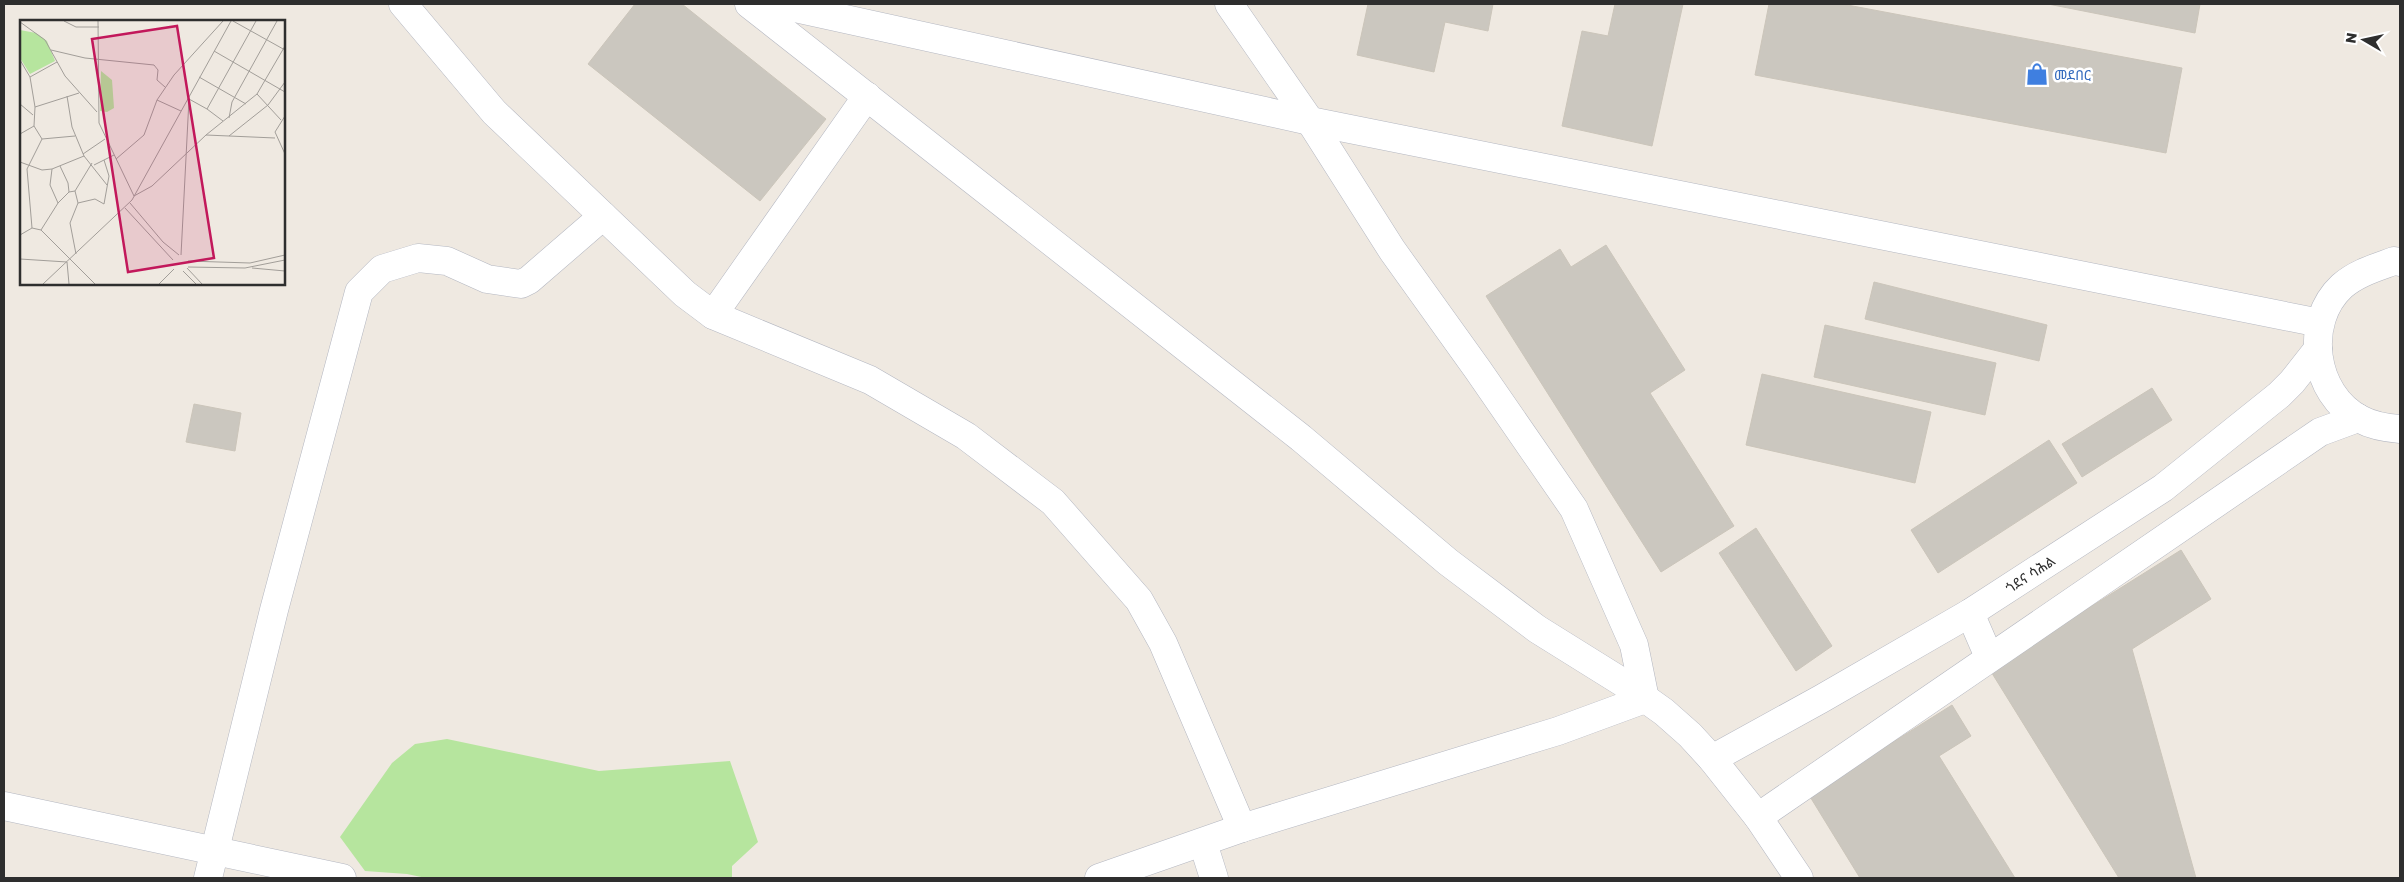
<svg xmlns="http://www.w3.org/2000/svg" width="2404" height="882" font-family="'Golos Text','Noto Sans Ethiopic',sans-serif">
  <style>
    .green { fill: #b6e59e }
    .building { fill: #cbc7bf; stroke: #cbc5ba }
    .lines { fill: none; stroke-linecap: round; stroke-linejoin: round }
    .minor-casing { stroke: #b4b7c1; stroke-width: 29 }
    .tertiary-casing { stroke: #b4b7c1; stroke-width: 29 }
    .minor { stroke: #fff; stroke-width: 28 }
    .tertiary { stroke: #fff; stroke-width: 28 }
    .labels { text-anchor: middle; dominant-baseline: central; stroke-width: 5; stroke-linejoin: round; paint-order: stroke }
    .shop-label { font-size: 14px; fill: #366cbe; stroke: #fff; text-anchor: start }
    .street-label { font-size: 14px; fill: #2e2e2e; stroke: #fff }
    .inset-road { fill: none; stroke: #a29e99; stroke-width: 1 }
    .view { fill: #c2185b; fill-opacity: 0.15; stroke: #c2185b; stroke-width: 2.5 }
    .inset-edge { fill: none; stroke: #2e2e2e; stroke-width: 2.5 }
  </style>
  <rect width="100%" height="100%" fill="#efe9e1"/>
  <!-- green -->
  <polygon class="green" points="447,739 599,771 730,761 758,842 732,866 732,878 426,878 407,874 365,871 340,837 392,763 415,744"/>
  <!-- building -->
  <g class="building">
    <polygon points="635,4 682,4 826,119 760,201 588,64"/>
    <polygon points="1368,4 1493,4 1488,31 1445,22 1434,72 1357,55"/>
    <polygon points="1615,4 1683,4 1652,146 1562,126 1582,31 1608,36"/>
    <polygon points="1769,4 1842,4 2182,68 2166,153 1755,75"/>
    <polygon points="2048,4 2200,4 2195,33"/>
    <polygon points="1606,245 1685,370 1650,393 1734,526 1661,572 1486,296 1560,249 1571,267"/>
    <polygon points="1874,282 2047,325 2039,361 1865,319"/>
    <polygon points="1825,325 1996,363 1985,415 1814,377"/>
    <polygon points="1762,374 1931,412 1915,483 1746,445"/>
    <polygon points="2152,388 2172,420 2082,477 2062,444"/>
    <polygon points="194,404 241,413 235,451 186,442"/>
    <polygon points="2049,440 2077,483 1938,573 1911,530"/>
    <polygon points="1756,528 1832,646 1796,671 1719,553"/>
    <polygon points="2181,550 2211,599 2132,649 2196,878 2119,878 1990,670"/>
    <polygon points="1952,705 1971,736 1939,756 2015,878 1860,878 1809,795"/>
  </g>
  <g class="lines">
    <defs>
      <g id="minor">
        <polyline points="403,4 494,112 685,294 713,315 867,96"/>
        <polyline points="713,315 870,380 966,436 1053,502 1139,600 1163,643 1242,828"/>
        <polyline points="4,806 342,878"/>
        <polyline points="1203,843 1214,878"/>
        <polyline points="208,878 274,610 359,292 382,269 418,258 447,261 487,279 521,284 529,280 603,216"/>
        <polyline points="1099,878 1242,828 1558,731 1645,699 1634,645 1574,509 1478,370 1392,250 1310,121 1229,4"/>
      </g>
      <g id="tertiary">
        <polyline points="749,4 1301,438 1448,562 1537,629 1622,682 1664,712 1690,735 1712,759 1758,817 1799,878"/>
        <polyline points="777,4 1310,121 2320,323"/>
        <path d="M2400 262 2394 261C2375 268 2357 273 2342 286 2303 322 2313 394 2360 419 2373 426 2386 428 2400 429"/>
        <polyline points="1970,613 1989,657"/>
        <polyline points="1712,759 1821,699 1970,613 2163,488 2279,395 2292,382 2318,349"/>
        <polyline points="1758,817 2320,432 2358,418"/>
      </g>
    </defs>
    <!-- minor casing -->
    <use href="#minor" class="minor-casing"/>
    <!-- tertiary casing -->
    <use href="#tertiary" class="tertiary-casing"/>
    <!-- minor -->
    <use href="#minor" class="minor"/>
    <!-- tertiary -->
    <use href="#tertiary" class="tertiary"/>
  </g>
  <!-- icons -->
  <defs>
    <symbol id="shop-bare" viewBox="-9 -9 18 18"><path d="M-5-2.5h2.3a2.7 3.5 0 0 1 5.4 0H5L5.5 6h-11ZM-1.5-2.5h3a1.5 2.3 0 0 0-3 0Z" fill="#3f7fe0" stroke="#fff" stroke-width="2.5" paint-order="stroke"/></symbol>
  </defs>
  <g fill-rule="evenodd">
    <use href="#shop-bare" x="2021" y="58" width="32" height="32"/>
  </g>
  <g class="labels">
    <!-- shop labels -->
    <g class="shop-label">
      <text x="2054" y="74">መደበር</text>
    </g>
    <!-- street labels -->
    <g class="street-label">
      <text transform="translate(2030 574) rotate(-33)">ጎደና ሳሕል</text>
    </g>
  </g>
  <!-- overview -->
  <g transform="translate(20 20)">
    <rect width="265" height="265" fill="#efe9e1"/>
    <path d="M0 10 16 13 27 21 35 41 10 54 0 38ZM81 51 92 60 94 88 87 92 80 91Z" fill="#b6e59e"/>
    <path class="inset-road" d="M44 1 56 7H79M78 1 79 103 114 176 132 166 186 115 237 74 265 26M213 1 265 30M0 2 25 20 45 56 77 92M31 30 65 38 134 45 138 50 137 60 145 67M194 31 265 72M0 40 10 57 37 42M10 57 15 87 14 106 22 119 7 149 12 208M179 57 226 84M237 74 261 100M47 76 52 107 64 136 87 165M169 79 187 89 236 1M0 84 13 95M15 87 59 73M187 89 203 101M161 91 137 80 154 55 203 1M265 96 255 112 265 134M209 98 212 82 257 1M0 114 14 106M186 115 255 118M209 116 248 85 265 62M22 119 55 116M63 134 85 119M96 139 124 115 137 80M0 142 22 150 32 149 64 136M74 145 94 135M40 146 48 163 49 172M32 149 30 165 38 183M55 171 72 143M58 183 75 179 84 184 89 156 84 140M110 183 143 222 159 235M105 188 153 240M21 210 38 183 49 172 55 171 58 183 50 203 56 234M0 215 12 208 21 210 75 264M161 235 169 79M0 239 47 242 49 264M168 241 230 243 265 235M168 247 225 248 265 240M167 248 182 264M232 248 265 251M163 251 176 264M23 264 112 180 211 1M139 264 154 249"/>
    <path class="view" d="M157 6 194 238 108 252 72 19Z"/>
    <rect width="265" height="265" class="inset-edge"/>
  </g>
  <!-- border -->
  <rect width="2404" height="882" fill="none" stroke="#2e2e2e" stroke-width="10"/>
  <!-- north arrow -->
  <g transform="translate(2364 40) rotate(279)" stroke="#ffffff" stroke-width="4" paint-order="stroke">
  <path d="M0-4L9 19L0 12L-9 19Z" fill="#2e2e2e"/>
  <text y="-8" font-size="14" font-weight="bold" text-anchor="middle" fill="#2e2e2e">N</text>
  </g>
</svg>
